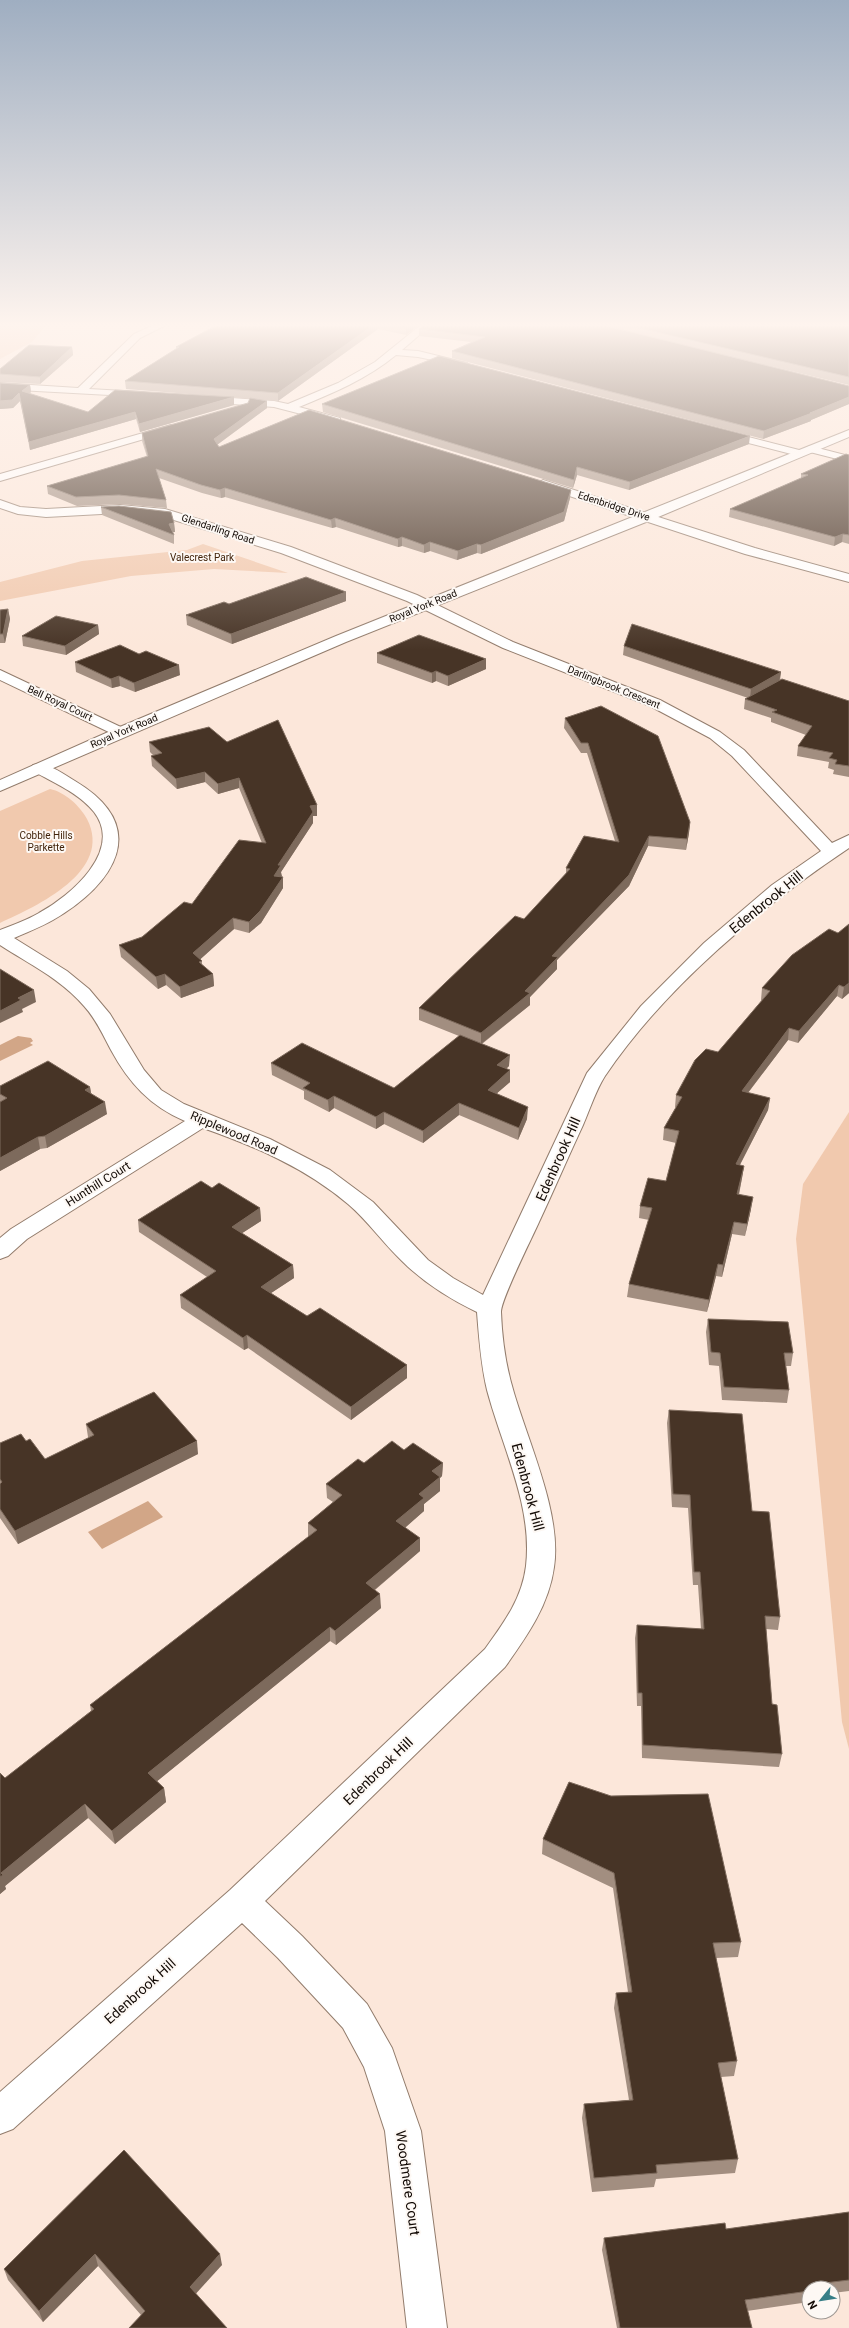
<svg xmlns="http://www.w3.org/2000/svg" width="849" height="2328" font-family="Roboto,sans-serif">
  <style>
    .green { fill: #f1c9ae }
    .water { fill: #d2a687 }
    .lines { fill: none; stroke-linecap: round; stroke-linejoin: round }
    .minor-casing { stroke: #927c6c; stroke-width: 2 }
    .secondary-casing { stroke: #927c6c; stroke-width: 2 }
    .minor { fill: #fff; fill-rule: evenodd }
    .secondary { fill: #fff; fill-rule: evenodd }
    .wall { fill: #a28e80 }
    .shaded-wall { fill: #7d6a5c }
    .building { fill: #473426; stroke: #7d6a5c }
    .labels { text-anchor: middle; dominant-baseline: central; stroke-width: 4; stroke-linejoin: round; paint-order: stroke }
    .far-street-label { font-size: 10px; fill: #120a05; stroke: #fdf8f4 }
    .far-park-label { font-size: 10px; fill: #41230a; stroke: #fdf8f4 }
    .street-label { font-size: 12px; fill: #120a05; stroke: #fdf8f4 }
    .near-street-label { font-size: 14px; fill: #120a05; stroke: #fdf8f4 }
  </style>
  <rect width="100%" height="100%" fill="#fce7da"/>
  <!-- green -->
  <g class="green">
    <polygon points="0,324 47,324 32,342 0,359"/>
    <polygon points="203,544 288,573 214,569 131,576 0,601 0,582 82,561 187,550"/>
    <path d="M50 789C65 792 80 806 87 819 114 871 37 906 0 923V811Z"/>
    <polygon points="849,1112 849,1749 842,1722 796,1239 803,1184"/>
  </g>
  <!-- water -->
  <g class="water">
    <polygon points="18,1036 31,1038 33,1041 30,1043 33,1045 0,1061 0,1045"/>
    <polygon points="148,1501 163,1517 102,1549 88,1532"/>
  </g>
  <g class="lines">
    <defs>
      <g id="minor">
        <polygon points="156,324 168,324 140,338 89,389 142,392 146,393 146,397 0,389 0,383 78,388 134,334"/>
        <path d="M422 324H432L402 350 418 351 467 363V367L418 357 396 355C367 379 333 393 299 407L340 418V422L336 423 274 407 204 402 199 399 204 396 274 401 288 404 338 383 375 362Z"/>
        <polygon points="171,425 176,428 175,430 0,481 0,474"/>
        <polygon points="721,430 803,451 805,453 799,456 717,435 717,431"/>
        <polygon points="810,446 849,456 849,462 806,451 804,449"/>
        <polygon points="543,480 755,548 849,574 849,582 745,554 539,486 537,484"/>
        <path d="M0 500 20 507 46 509 120 505 165 509 291 547 417 595 513 642 660 700 720 732 744 750 832 843 849 835V848C762 906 664 988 605 1076 596 1090 590 1109 583 1125 568 1157 554 1190 539 1222 532 1238 501 1299 501 1312 502 1339 506 1367 514 1393 529 1444 562 1515 554 1567 549 1605 527 1636 505 1667L265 1901 302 1936 367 2004 392 2048 421 2131 447 2328H407L385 2131 364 2067 343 2028 278 1958 242 1923 13 2129 0 2134V2092L230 1890 485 1649C503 1624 522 1599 526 1566 533 1506 502 1447 487 1390 481 1365 479 1338 477 1312 450 1299 424 1283 402 1261 383 1243 368 1221 348 1204 306 1168 254 1146 203 1128L27 1239 8 1256 0 1259V1238L11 1229 185 1121C150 1106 129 1083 111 1050 103 1035 96 1019 84 1006 61 979 29 964 0 945V930C13 925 27 920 39 913 70 896 124 851 94 812 79 793 54 783 33 771L31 768 33 765C47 761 63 774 75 781 152 827 115 884 53 920 41 927 27 932 14 938L67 971 89 989 110 1014 144 1070 161 1090 184 1104 270 1139 330 1170 373 1202 428 1260 453 1278 483 1295 587 1073 641 1006 704 943 772 885 821 851 732 756 710 738 650 706 503 648 407 601 281 553 164 517 120 513 46 517 18 514 0 508Z"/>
        <polygon points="0,670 125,729 128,732 125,735 115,735 0,680"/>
      </g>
      <polygon id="secondary" points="849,430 849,437 651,520 346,642 0,791 0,780 115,729 336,636"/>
    </defs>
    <!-- minor casing -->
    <use href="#minor" class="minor-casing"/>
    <!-- secondary casing -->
    <use href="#secondary" class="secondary-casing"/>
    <!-- minor -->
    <use href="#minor" class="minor"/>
    <!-- secondary -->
    <use href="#secondary" class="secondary"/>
  </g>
  <!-- wall -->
  <g class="wall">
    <polygon points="219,324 420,324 406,335 378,329 278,401 126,389 125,381 176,349 176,347"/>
    <polygon points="426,324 849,324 849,385 750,361 849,386 849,404 811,420 811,421 763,439 452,358 452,351 471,342 419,336 419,329"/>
    <polygon points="72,347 73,355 40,384 0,382 0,369"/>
    <polygon points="30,385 31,392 29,394 88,412 234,405 140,432 136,419 30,450 20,401 13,408 0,409"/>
    <polygon points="267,401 267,408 217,445 219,447 570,498 564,521 481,554 477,553 457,560 430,551 424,553 402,546 398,547 336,527 332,528 225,497 221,498 202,493 159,478 166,500 167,508 120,504 77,506 48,494 47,486 147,457 142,441 142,433"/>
    <polygon points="322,404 749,444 629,490 577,475 573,488 323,412"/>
    <polygon points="849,455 849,544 842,542 834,546 729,517 730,509 801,479 801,474"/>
    <polygon points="101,507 174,523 175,532 173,532 174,535 174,544 102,515"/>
    <polygon points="346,592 346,601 232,644 187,625 186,615 229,604"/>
    <polygon points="8,609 10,619 5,643 0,643 0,610"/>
    <polygon points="98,625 99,634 66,655 23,646 22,636"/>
    <polygon points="624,646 781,672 780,681 849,701 849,777 833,774 834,770 828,768 829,762 797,756 798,746 806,735 771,722 771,718 744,709 745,699 748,698 623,655"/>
    <polygon points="377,653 486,669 448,686 436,681 432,683 377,663"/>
    <polygon points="75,662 180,675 135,692 120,686 112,688 76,672"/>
    <polygon points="565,718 690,822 689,833 686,850 648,846 629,886 557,960 557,969 530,997 530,1005 482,1044 509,1066 506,1069 510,1070 510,1082 497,1093 527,1119 518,1140 459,1115 423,1143 384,1124 376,1129 334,1108 329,1112 304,1099 304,1091 272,1075 271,1063 394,1088 459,1036 419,1020 419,1008 524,919 566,874 566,868 615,841 587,753 581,753 564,728"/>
    <polygon points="149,742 227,742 317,805 317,816 313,816 313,823 281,872 281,877 283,888 261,923 249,933 234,929 200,959 202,961 202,965 213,974 214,986 181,998 166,985 158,989 121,957 119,945 142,937 192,904 262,843 239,788 218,794 205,782 177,789 152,766 151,756 153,755 150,752"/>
    <polygon points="829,929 849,993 842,999 837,996 798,1043 788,1040 748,1093 770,1098 768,1110 740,1165 744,1166 742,1178 739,1195 751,1209 745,1236 732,1234 722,1277 716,1276 707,1312 627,1297 629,1284 649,1220 639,1218 640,1206 666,1181 676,1143 663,1140 664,1128 676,1107 675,1107 676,1095 718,1052 762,1000 761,1000 762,988"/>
    <polygon points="0,1086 90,1087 91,1093 107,1114 47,1148 40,1149 0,1171"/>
    <polygon points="212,1188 260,1208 261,1221 242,1233 293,1265 294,1278 271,1293 307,1316 407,1365 407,1378 351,1420 248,1348 244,1350 181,1308 180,1295 207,1277 139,1232 138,1220"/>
    <polygon points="708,1319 793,1353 791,1366 786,1366 789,1390 787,1403 722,1400 719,1366 709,1365 706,1332"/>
    <polygon points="669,1410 752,1511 780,1617 778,1630 766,1629 772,1704 782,1754 779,1767 642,1758 641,1706 637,1706 635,1638 637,1625 701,1629 698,1585 693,1585 688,1508 672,1507 667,1423"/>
    <polygon points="86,1424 198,1454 18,1544 0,1518 0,1443 26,1441 45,1459 89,1438 88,1437"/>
    <polygon points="404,1450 443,1463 442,1476 440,1478 440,1491 424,1504 424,1511 405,1527 420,1551 375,1590 381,1608 336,1645 330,1641 157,1781 164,1788 166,1802 115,1844 88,1818 5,1886 6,1889 0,1894 0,1773 5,1778 91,1711 90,1705 308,1537 308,1523 333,1502 327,1498 326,1484 364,1463"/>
    <polygon points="569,1782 741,1942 738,1957 716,1958 737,2061 734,2076 721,2077 738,2159 735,2173 656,2179 654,2187 592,2192 582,2118 584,2104 629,2100 614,2008 616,1993 628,1992 613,1888 542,1854 543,1839"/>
    <polygon points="124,2150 222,2265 141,2315 98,2266 43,2322 8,2280 4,2269"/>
    <polygon points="849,2212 849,2291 833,2293 833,2288 809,2288 809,2302 747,2311 752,2328 617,2328 602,2250 604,2238 726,2229"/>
  </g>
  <!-- shaded-wall -->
  <g class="shaded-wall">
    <polygon points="375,324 378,324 378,329 278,401 278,393"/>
    <polygon points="411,324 420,324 406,335 406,328"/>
    <polygon points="72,347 73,355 40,384 40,377"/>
    <polygon points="30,385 31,392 23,399 22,391"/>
    <polygon points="19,393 20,401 13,408 0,409 0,401"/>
    <polygon points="234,397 234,405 140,432 139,424"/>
    <polygon points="849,397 849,404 811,420 811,421 763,439 764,431"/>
    <polygon points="267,401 267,408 214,447 214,439"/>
    <polygon points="135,412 136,419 30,450 29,442"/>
    <polygon points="750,436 749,444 629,490 630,482"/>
    <polygon points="577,467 577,475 573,488 574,480"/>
    <polygon points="225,488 225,497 221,498 220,490"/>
    <polygon points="571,490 570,498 564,521 481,554 481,545"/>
    <polygon points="335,518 336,527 332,528 331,520"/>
    <polygon points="174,523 175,532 170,532 169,524"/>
    <polygon points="843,534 842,542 834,546 835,537"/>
    <polygon points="402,537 402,546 398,547 398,539"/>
    <polygon points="430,542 430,551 424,553 424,545"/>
    <polygon points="477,544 477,553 457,560 458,551"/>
    <polygon points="346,592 346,601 232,644 231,634"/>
    <polygon points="8,609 10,619 5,643 3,634"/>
    <polygon points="98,625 99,634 66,655 65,646"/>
    <polygon points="486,659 486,669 448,686 448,676"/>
    <polygon points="179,665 180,675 135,692 134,683"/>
    <polygon points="436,671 436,681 432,683 432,673"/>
    <polygon points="781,672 779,682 750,699 751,689"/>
    <polygon points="119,676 120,686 112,688 111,679"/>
    <polygon points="205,772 205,782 177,789 176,779"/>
    <polygon points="239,778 239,788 218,794 218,784"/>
    <polygon points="317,805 317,816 313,816 313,823 281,872 282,876 274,887 274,876 278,865 310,806"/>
    <polygon points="690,822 689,833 686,850 687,839"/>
    <polygon points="649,836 648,846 629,886 557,960 557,969 530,997 530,1005 481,1044 481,1033 525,991 552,956"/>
    <polygon points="283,877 283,888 261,923 249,933 249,922"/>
    <polygon points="233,918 234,929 194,965 193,953"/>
    <polygon points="165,974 166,985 158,989 156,977"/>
    <polygon points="213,974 214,986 181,998 180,987"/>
    <polygon points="849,983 849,993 842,999 844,987"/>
    <polygon points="839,985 837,996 798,1043 799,1031"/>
    <polygon points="34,990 36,1002 22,1009 23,1012 0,1023 0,1011 18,998"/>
    <polygon points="789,1028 788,1040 740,1103 742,1091"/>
    <polygon points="510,1055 509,1066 497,1077 497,1065"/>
    <polygon points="510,1070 510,1082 488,1101 488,1090"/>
    <polygon points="90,1087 92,1099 85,1090"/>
    <polygon points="334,1096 334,1108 329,1112 328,1100"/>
    <polygon points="770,1098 768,1110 734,1176 736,1164"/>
    <polygon points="105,1102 107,1114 47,1148 45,1136"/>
    <polygon points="459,1103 459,1115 423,1143 423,1131"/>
    <polygon points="528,1107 527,1119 518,1140 519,1128"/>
    <polygon points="384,1112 384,1124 376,1129 376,1117"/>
    <polygon points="38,1137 40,1149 0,1171 0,1158"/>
    <polygon points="744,1166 742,1178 736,1207 737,1194"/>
    <polygon points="753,1197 751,1209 745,1236 747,1224"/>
    <polygon points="260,1208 261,1221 233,1239 232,1227"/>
    <polygon points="734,1222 732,1234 722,1277 723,1265"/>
    <polygon points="718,1264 716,1276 707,1312 709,1300"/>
    <polygon points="293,1265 294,1278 262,1299 261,1287"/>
    <polygon points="247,1335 248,1348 244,1350 243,1338"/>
    <polygon points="407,1365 407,1378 351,1420 351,1407"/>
    <polygon points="197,1441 198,1454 18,1544 15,1531"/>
    <polygon points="443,1463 442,1476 440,1478 440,1491 424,1504 424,1511 397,1535 396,1521 419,1494 432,1471"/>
    <polygon points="420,1538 420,1551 366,1597 366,1583"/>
    <polygon points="380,1594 381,1608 336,1645 335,1631"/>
    <polygon points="330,1627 330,1641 150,1787 148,1773"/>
    <polygon points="164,1788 166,1802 115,1844 112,1831"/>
    <polygon points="85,1804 88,1818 5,1886 6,1889 0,1894 0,1877 1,1873"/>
    <polygon points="95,2254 98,2266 43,2322 39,2311"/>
    <polygon points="220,2254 222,2265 192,2298 190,2287"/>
  </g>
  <!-- building -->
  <g class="building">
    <polygon points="219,324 375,324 278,393 125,381 179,347 176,347"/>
    <polygon points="386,324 411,324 406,328"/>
    <polygon points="426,324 599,324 849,386 849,397 810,413 812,413 764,431 452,351 485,337 419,329"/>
    <polygon points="622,324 849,324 849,377"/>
    <polygon points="29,345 72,347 40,377 0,374 0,369"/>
    <polygon points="439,356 750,436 630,482 577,467 574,480 322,404"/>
    <polygon points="0,383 30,385 22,391 88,412 115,390 234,397 139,424 135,412 29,442 19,393 12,400 0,401"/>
    <polygon points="250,398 267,401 214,439 219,447 309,410 571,490 564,512 481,545 477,544 458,551 430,542 424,545 402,537 398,539 335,518 331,520 225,488 220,490 201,485 156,469 166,500 119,495 76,497 47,486 148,456 142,433 248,403"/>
    <polygon points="846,454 849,455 849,535 843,534 835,537 730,509 808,475 801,474"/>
    <polygon points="119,506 171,512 174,523 169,524 174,535 101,507"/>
    <polygon points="306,577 346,592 231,634 186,615 224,602 229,604"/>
    <polygon points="8,609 3,634 0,634 0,610"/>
    <polygon points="56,616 98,625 65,646 22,636"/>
    <polygon points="632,624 781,672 751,689 624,646"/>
    <polygon points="419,635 486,659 448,676 436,671 432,673 377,653"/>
    <polygon points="120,645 139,654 146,651 179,665 134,683 119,676 111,679 75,662"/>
    <polygon points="782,679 849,701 849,766 835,764 837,760 829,758 833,753 798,746 812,726 772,712 777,710 745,699"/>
    <polygon points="601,706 658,736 690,822 687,839 649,836 629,875 552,956 558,957 525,991 530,993 481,1033 419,1008 515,916 524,919 570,869 566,868 584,836 619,842 588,743 581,743 565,718"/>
    <polygon points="278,720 317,805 310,806 313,812 278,865 281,865 274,876 283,877 260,911 249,922 233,918 193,953 202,961 199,962 213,974 180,987 165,974 156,977 119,945 142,937 184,902 192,904 239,840 266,843 239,778 218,784 205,772 176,779 151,756 162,753 149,742 209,727 227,742"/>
    <polygon points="849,924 849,983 844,987 839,985 799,1031 789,1028 742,1091 770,1098 736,1164 744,1166 737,1194 753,1197 747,1224 734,1222 723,1265 718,1264 709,1300 629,1284 652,1208 640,1206 648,1178 666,1181 679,1131 664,1128 682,1097 676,1095 695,1060 706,1049 718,1052 770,991 762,988 792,955 829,929 838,933"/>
    <polygon points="0,969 34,990 18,998 21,1000 0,1011"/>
    <polygon points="460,1035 510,1055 497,1065 510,1070 488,1090 528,1107 519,1128 459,1103 423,1131 384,1112 376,1117 334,1096 328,1100 303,1088 310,1083 271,1063 302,1043 394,1088"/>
    <polygon points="48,1061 90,1087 85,1090 105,1102 45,1136 38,1137 0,1158 0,1102 7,1098 0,1094 0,1086"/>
    <polygon points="201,1181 212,1188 219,1183 260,1208 232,1227 293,1265 261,1287 307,1316 320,1308 407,1365 351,1407 247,1335 243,1338 180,1295 216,1271 138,1220"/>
    <polygon points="708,1319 788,1322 793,1353 784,1353 789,1390 724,1387 720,1353 711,1352"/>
    <polygon points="154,1392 197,1441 15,1531 0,1509 0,1484 2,1482 0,1479 0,1443 21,1434 26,1441 30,1439 45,1459 94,1435 86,1424"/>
    <polygon points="669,1410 742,1414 752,1511 769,1512 780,1617 765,1616 772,1704 777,1705 782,1754 643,1745 642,1693 638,1693 637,1625 704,1629 700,1572 694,1572 690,1495 673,1494"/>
    <polygon points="392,1441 404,1450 413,1443 443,1463 432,1471 440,1477 419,1494 424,1498 396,1521 420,1538 366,1583 380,1594 335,1631 330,1627 148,1773 164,1788 112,1831 85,1804 1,1873 3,1875 0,1877 0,1773 5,1778 94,1709 90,1705 317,1530 308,1523 342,1495 326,1484 358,1459 364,1463"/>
    <polygon points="569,1782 611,1796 708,1794 741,1942 713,1943 737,2061 718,2063 738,2159 656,2165 657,2173 594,2178 584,2104 633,2100 616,1993 632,1992 614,1873 543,1839"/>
    <polygon points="124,2150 220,2254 190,2287 227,2328 129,2328 145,2311 95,2254 39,2311 4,2269"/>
    <polygon points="849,2212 849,2280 816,2284 817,2288 809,2288 809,2291 745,2300 752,2328 620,2328 604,2238 725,2223 726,2229"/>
  </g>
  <!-- sky -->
  <linearGradient id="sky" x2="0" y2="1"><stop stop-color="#9faec1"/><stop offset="0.5" stop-color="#fef4ee"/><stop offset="1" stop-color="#fef4ee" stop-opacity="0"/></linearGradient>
  <rect width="849" height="650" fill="url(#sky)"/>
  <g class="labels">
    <!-- far-street labels -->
    <g class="far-street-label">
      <text transform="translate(614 506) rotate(18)">Edenbridge Drive</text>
      <text transform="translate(218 529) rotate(18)">Glendarling Road</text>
      <text transform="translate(423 606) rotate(-22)">Royal York Road</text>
      <text transform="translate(614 687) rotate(22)">Darlingbrook Crescent</text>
      <text transform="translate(60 703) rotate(25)">Bell Royal Court</text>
      <text transform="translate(124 731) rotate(-23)">Royal York Road</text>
    </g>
    <!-- far-park labels -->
    <g class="far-park-label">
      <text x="202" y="557">Valecrest Park</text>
      <text x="46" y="835">Cobble Hills<tspan x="46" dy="12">Parkette</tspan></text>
    </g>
    <!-- street labels -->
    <g class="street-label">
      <text transform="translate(234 1133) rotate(23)">Ripplewood Road</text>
      <text transform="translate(98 1184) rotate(-32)">Hunthill Court</text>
    </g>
    <!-- near-street labels -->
    <g class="near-street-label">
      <text transform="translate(766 902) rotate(-39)">Edenbrook Hill</text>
      <text transform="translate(558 1159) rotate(-66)">Edenbrook Hill</text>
      <text transform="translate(528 1487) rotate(75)">Edenbrook Hill</text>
      <text transform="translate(378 1771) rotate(-44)">Edenbrook Hill</text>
      <text transform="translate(140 1991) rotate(-42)">Edenbrook Hill</text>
      <text transform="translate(408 2183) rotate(82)">Woodmere Court</text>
    </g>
  </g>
  <!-- north arrow -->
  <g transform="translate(821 2300) rotate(240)"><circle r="19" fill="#fdf8f4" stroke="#9f9994"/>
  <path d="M0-3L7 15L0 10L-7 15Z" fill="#377e87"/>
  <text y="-6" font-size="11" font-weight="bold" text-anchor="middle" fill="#120a05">N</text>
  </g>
</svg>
